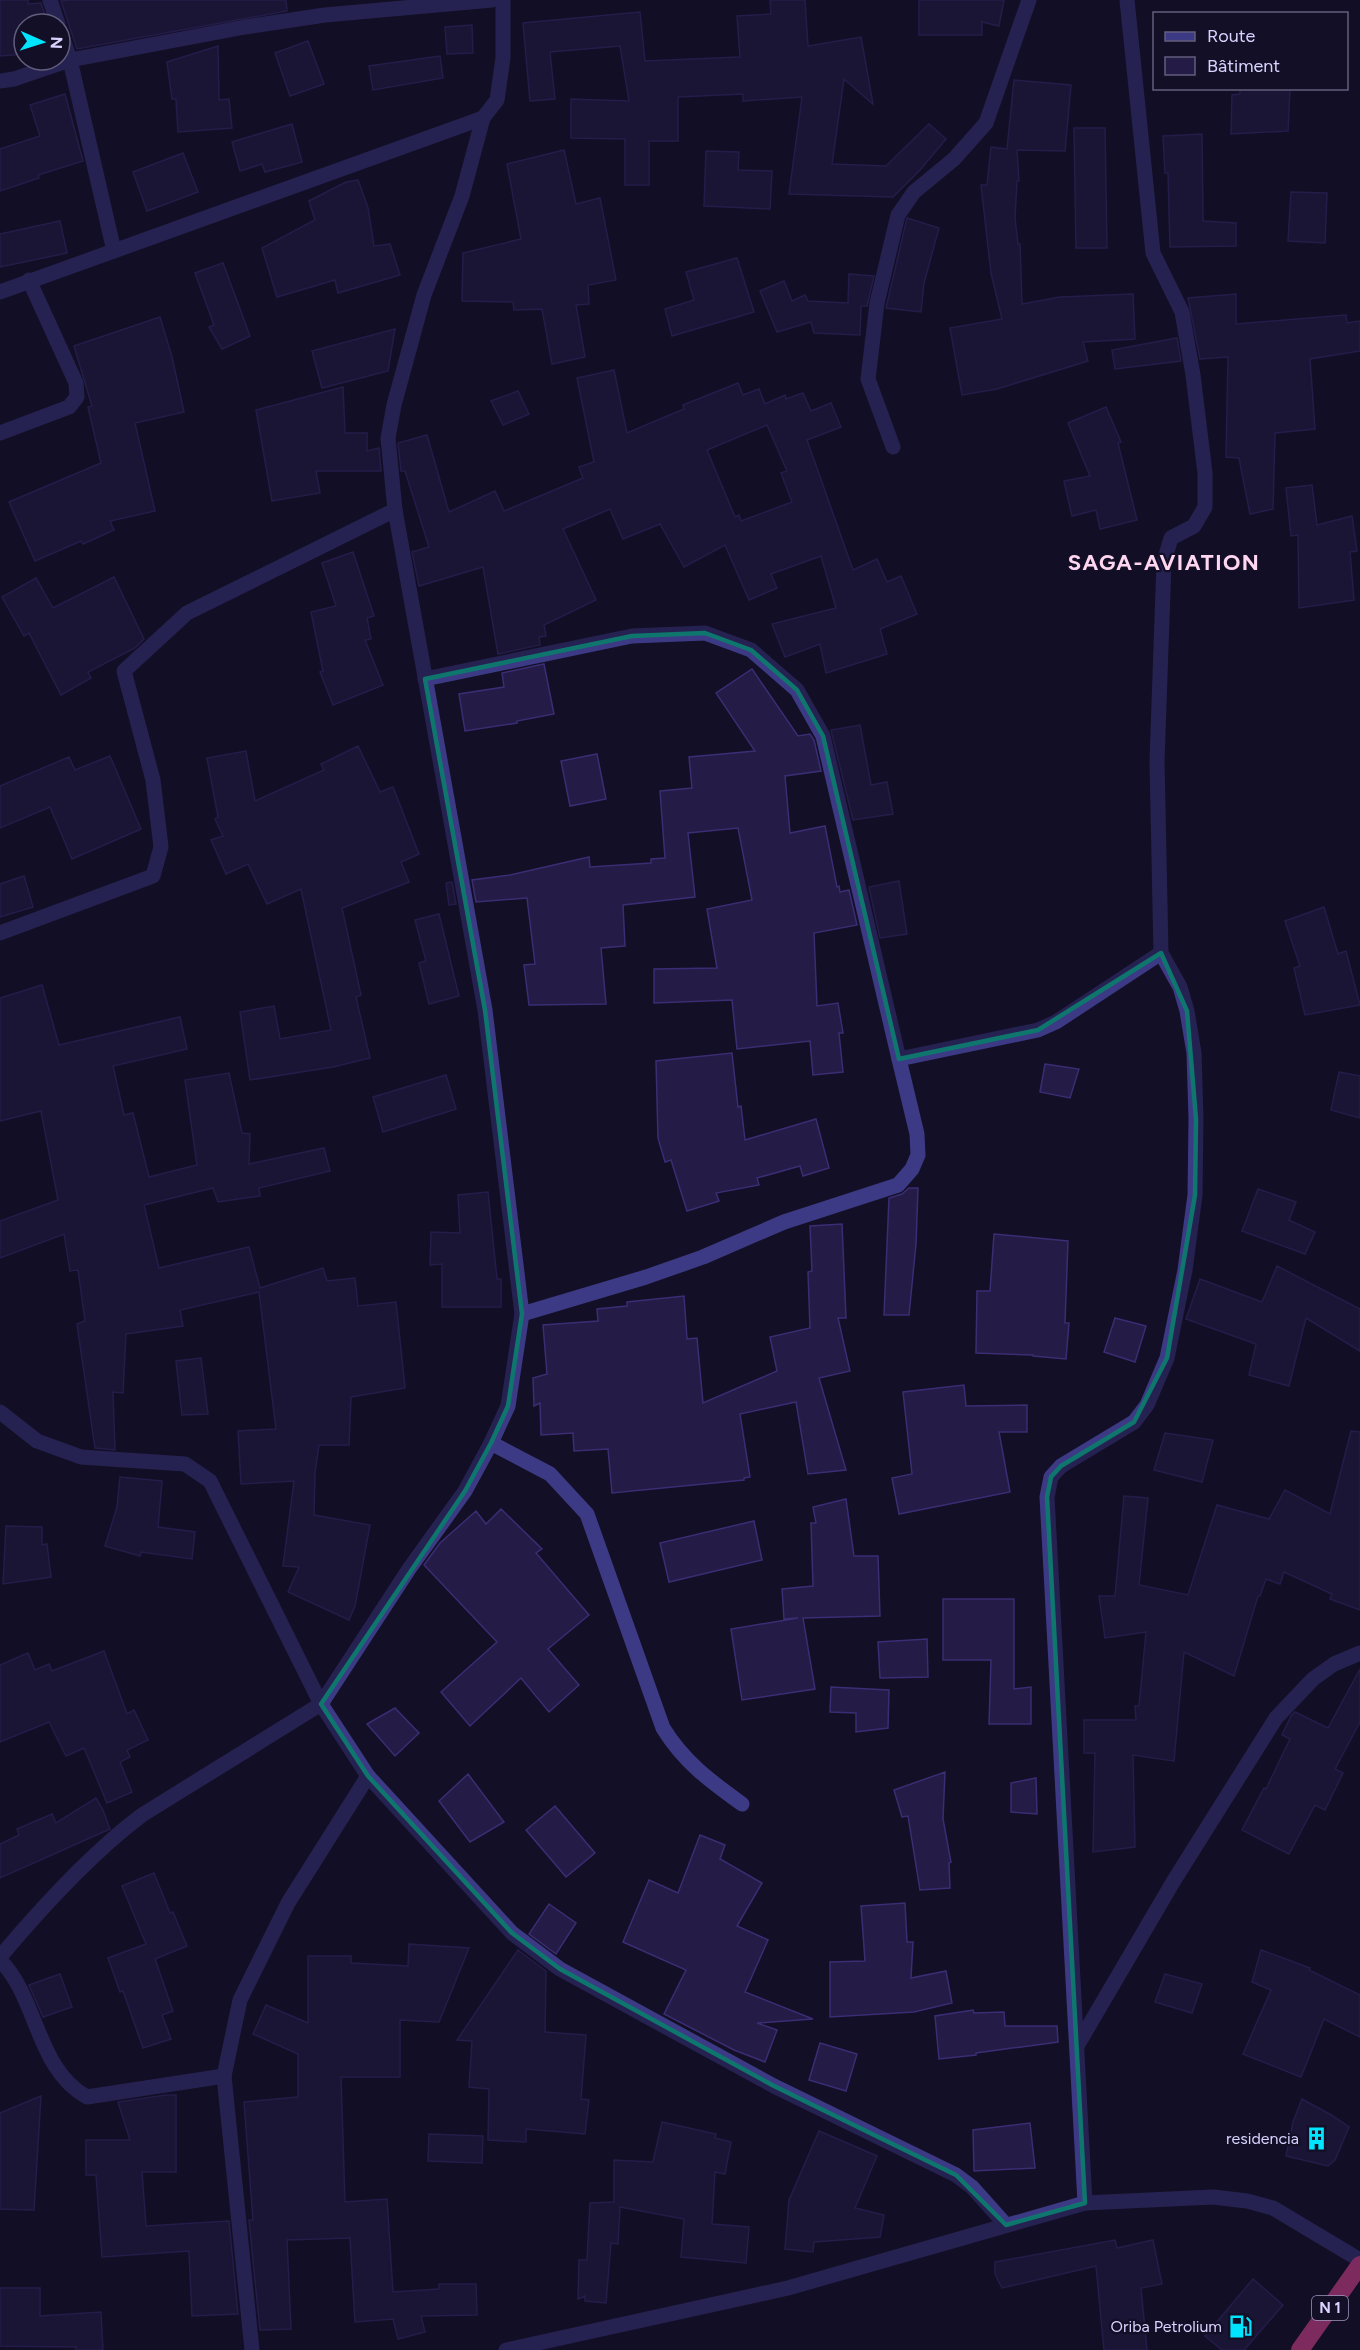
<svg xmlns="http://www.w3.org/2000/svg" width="1360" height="2350" font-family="Figtree,sans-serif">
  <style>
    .building { fill: #241b47; stroke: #3b2d73; stroke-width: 1.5; fill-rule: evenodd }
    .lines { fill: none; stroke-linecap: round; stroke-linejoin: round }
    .street { stroke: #3d3a85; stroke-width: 15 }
    .highway { stroke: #ff4fa3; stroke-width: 18 }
    .marked { fill: none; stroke: #0f766e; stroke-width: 4.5; stroke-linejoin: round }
    .labels { text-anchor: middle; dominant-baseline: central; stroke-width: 4.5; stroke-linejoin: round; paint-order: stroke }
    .shield { fill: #130f26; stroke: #9e99be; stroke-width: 1.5 }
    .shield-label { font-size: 15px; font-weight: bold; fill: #d9d4ff }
    .poi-label { font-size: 16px; fill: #d9d4ff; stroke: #130f26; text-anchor: end }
    .district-label { font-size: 22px; font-weight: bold; letter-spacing: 1.5px; fill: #ffd6f0; stroke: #130f26 }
  </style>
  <rect width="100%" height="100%" fill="#130f26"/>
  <!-- building -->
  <g class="building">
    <polygon points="0,0 28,0 28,4 41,3 48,24 24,24 24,54 0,56"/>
    <polygon points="69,0 286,0 287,11 77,49 61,1"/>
    <polygon points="770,0 805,0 808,46 861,37 873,104 844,79 832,164 886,166 929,124 946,139 920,170 893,197 789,194 802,97 743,101 743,94 678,97 678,141 649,141 649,185 625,185 625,139 571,138 571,99 629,101 620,46 550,52 555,99 530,101 523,23 640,12 645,61 740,57 737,16 771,14"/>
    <polygon points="919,0 1004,0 999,26 982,22 982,35 919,35"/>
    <polygon points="472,25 473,53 447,54 445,27"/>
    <polygon points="308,41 324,84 290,96 275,53"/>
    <polygon points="218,46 219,100 229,99 232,128 178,132 176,99 172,99 167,62"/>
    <polygon points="440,56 443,78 373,90 369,66"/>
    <polygon points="1014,80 1071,85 1065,151 1017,150 1019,181 1017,181 1015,218 1018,244 1020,244 1022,304 1060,297 1133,294 1135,339 1083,342 1088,361 997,389 962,395 950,328 1002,319 991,273 981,185 987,185 991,147 1007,149"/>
    <polygon points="1240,88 1290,88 1288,131 1231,134 1232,95 1240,94"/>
    <polygon points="65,94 83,161 38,175 39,178 0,191 0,149 40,136 30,105"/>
    <polygon points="292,124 302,162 265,172 262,164 240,171 232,142"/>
    <polygon points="1074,128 1105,128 1107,248 1076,248"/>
    <polygon points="1202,134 1203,221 1236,223 1236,246 1170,247 1168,173 1165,173 1163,136"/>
    <polygon points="564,150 576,204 600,198 616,280 588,285 589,304 576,305 585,357 552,364 542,309 514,310 513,302 462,301 463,253 521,239 507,164"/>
    <polygon points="706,151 739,152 738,170 772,171 770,209 704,206"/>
    <polygon points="183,153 198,192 147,211 133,172"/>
    <polygon points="358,180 368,208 374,246 390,244 400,275 338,293 335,280 277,297 262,248 315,220 309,201 346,182"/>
    <polygon points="1291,192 1327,193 1325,243 1288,241"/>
    <polygon points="907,218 939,228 924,283 921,312 886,308"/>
    <polygon points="60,221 67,253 0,267 0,234"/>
    <polygon points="737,258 754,312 672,336 665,309 694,300 686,272"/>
    <polygon points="223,263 250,336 222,349 209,327 214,325 195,273"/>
    <polygon points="849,274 874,276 867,306 861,306 860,335 814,333 811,322 777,332 760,291 784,281 792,301 805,295 808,301 848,303"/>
    <polygon points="1236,294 1236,324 1346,315 1347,323 1360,321 1360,351 1310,359 1315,429 1275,433 1273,509 1250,514 1239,458 1226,457 1228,357 1200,359 1188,298"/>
    <polygon points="160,317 172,357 184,412 135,423 155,511 110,521 114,530 83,544 81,541 35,561 9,502 101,463 88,407 92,406 74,346"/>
    <polygon points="395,329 388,371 322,388 312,351"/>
    <polygon points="1177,338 1181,361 1115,369 1112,350"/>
    <path d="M614 370 627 433 684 409 683 405 738 383 743 395 759 389 765 404 785 395 786 399 803 393 811 411 831 403 841 427 807 440 853 570 877 559 887 582 901 576 917 614 880 629 887 654 826 673 820 644 785 657 772 624 836 608 821 556 771 574 777 588 749 600 725 545 684 567 660 524 623 539 610 509 563 529 596 600 544 625 546 636 539 637 540 645 498 654 483 567 419 586 412 552 429 547 405 471H401L398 443 427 435 449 512 495 491 504 511 583 478 579 467 594 462 577 378ZM767 425 787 471 781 473 792 502 741 521 739 515 735 517 707 450Z"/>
    <polygon points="343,387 345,433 367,433 367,451 379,448 381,471 316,471 320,493 272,501 256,410"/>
    <polygon points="518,391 529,414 503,425 491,401"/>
    <polygon points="1106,407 1121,442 1118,443 1137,520 1100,529 1096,510 1072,516 1064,481 1090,476 1068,423"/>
    <polygon points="1312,485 1317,525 1352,516 1357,551 1350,552 1354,600 1299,608 1298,535 1291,536 1286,488"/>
    <polygon points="353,552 374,616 367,618 371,639 365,640 383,685 333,705 320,672 323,671 311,612 336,606 322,563"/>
    <polygon points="114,577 144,639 135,648 88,672 91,678 61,695 29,633 24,636 2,597 36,578 53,608"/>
    <polygon points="544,664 554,714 517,721 517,723 465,731 459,694 504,687 502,673"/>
    <polygon points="752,669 798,736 810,734 814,740 821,771 785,776 790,833 825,826 837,887 839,886 840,892 849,890 857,925 814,933 817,1006 838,1003 843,1033 839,1033 843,1072 813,1075 810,1041 737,1049 732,1000 654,1003 654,969 717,968 707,909 752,900 738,828 688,833 695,897 623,905 625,946 601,948 606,1004 529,1005 524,965 535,964 527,898 476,902 472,880 510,875 589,857 590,867 651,863 651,859 665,858 660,791 692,788 689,757 755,751 716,693"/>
    <polygon points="860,725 871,785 887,782 893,814 853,820 831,730"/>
    <polygon points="358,746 380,792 393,787 419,854 401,862 409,882 342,908 361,995 356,997 370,1058 333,1067 250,1080 240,1012 274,1006 280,1039 331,1030 301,889 267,904 248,864 226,874 211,840 223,836 215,819 218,817 207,758 246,751 255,801 324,770 321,764"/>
    <polygon points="597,754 606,799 570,806 561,761"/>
    <polygon points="110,756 141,829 72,859 50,807 0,828 0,786 69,757 75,770"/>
    <polygon points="24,876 33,907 0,917 0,884"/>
    <polygon points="899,881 907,934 880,938 869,887"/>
    <polygon points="452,882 456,904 449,905 446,883"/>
    <polygon points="1324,907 1338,954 1346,951 1360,1005 1305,1015 1294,968 1300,966 1285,921"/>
    <polygon points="439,914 459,996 429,1004 419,963 426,961 415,920"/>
    <polygon points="42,985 59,1045 180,1017 187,1049 113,1066 124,1115 133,1113 149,1177 197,1165 185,1080 229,1073 242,1133 250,1134 249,1164 324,1148 330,1171 259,1188 260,1196 218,1202 213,1188 144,1205 159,1268 249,1247 260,1288 323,1268 327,1281 355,1278 358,1306 396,1302 405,1388 351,1397 349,1445 319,1445 315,1473 314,1515 370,1525 355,1606 349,1620 288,1592 299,1567 283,1566 294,1481 241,1484 238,1431 276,1429 259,1292 180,1310 183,1326 126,1334 123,1393 113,1392 115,1450 95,1448 77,1324 85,1321 78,1270 70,1271 64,1234 0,1258 0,1221 58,1200 41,1111 0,1121 0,998"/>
    <polygon points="732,1053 738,1107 741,1106 745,1140 816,1119 829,1168 803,1176 800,1166 757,1178 759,1185 716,1193 719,1201 687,1211 671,1160 665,1162 658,1138 656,1061"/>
    <polygon points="1045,1064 1079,1069 1070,1098 1040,1092"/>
    <polygon points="1339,1072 1360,1076 1360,1118 1331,1110"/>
    <polygon points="446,1075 456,1109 383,1132 373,1097"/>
    <polygon points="909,1188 918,1188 916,1244 909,1315 884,1315 889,1198 902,1194"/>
    <polygon points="1258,1189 1296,1202 1289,1220 1315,1232 1305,1254 1242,1231"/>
    <polygon points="488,1192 497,1279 501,1279 501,1307 442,1307 442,1264 430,1265 431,1232 460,1233 458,1195"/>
    <polygon points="842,1224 846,1318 838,1318 850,1371 819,1378 846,1470 808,1474 796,1402 740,1414 750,1477 744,1478 744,1480 612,1493 608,1449 574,1451 573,1433 541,1435 540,1403 534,1406 533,1378 547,1374 543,1325 598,1321 597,1309 627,1306 627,1302 684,1296 687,1339 697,1338 703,1403 777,1371 770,1337 810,1328 808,1272 812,1271 810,1226"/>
    <polygon points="994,1234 1068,1241 1065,1323 1069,1323 1066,1359 1033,1356 1033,1355 976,1353 977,1291 990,1291"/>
    <polygon points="1277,1266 1360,1309 1360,1351 1306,1318 1289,1386 1249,1375 1256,1344 1186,1319 1200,1279 1262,1302"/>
    <polygon points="1115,1318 1146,1326 1135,1362 1104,1352"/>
    <polygon points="201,1358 208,1414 182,1415 176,1361"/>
    <polygon points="964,1385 966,1406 1027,1405 1027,1432 999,1432 1010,1492 899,1514 892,1478 912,1474 903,1392"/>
    <polygon points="1351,1431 1360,1432 1360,1610 1330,1599 1332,1594 1284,1572 1280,1584 1266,1579 1260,1596 1258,1596 1234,1676 1184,1652 1174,1761 1133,1755 1135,1847 1093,1852 1095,1753 1084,1753 1084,1720 1136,1720 1135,1706 1139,1706 1146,1632 1105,1638 1099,1596 1115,1596 1124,1496 1148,1498 1139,1585 1188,1595 1217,1505 1269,1519 1285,1490 1330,1514"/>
    <polygon points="1165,1433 1213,1440 1202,1482 1154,1470"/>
    <polygon points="120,1477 162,1481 158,1527 195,1532 192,1559 141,1552 140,1556 105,1546 117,1507"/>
    <polygon points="846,1499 854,1556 878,1556 880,1616 803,1618 815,1689 742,1700 731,1629 798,1618 784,1619 782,1589 813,1586 811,1523 816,1523 813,1507"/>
    <polygon points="501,1509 542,1549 536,1553 589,1615 548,1649 579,1685 549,1712 521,1678 470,1726 441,1692 497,1642 424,1565 440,1543 476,1511 486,1524"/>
    <polygon points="754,1521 762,1560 669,1582 660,1543"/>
    <polygon points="6,1526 42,1527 42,1545 47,1544 51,1577 3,1584"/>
    <polygon points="943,1599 1014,1599 1014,1689 1031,1687 1031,1724 989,1724 991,1660 943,1660"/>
    <polygon points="927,1639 928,1677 880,1678 878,1642"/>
    <polygon points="104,1651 127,1714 134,1710 148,1740 127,1750 130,1757 120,1762 132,1792 107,1803 84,1748 66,1756 49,1722 0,1742 0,1665 28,1653 35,1670 49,1664 52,1671"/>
    <polygon points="1360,1669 1360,1722 1335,1769 1343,1773 1325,1810 1315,1805 1289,1854 1242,1830 1264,1788 1266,1789 1290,1739 1282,1735 1291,1716 1295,1712 1328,1728"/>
    <polygon points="831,1687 889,1690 888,1728 856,1732 856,1713 830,1712"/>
    <polygon points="395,1708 419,1733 395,1756 367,1724"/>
    <polygon points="945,1772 943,1819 951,1862 949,1863 950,1888 920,1890 908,1816 902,1817 894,1790"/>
    <polygon points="468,1774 504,1822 470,1842 439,1801"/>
    <polygon points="1036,1778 1037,1814 1011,1812 1011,1783"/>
    <polygon points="96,1798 103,1810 110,1829 0,1878 0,1844 19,1835 17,1829 52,1814 56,1823"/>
    <polygon points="555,1806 595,1853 566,1877 526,1830"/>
    <polygon points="700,1835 725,1845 720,1859 762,1883 737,1926 768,1940 745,1992 813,2019 757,2023 777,2030 765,2062 734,2050 664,2014 686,1970 623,1942 649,1880 678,1893"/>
    <polygon points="154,1873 170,1913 173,1912 187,1946 155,1959 173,2011 162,2015 171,2039 143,2048 123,1991 120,1992 108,1958 146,1944 122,1886"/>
    <polygon points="905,1903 907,1942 913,1942 911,1978 946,1971 952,2003 914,2012 830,2017 830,1962 865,1961 861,1906"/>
    <polygon points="549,1904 576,1923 556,1954 529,1934"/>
    <polygon points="409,1944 469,1948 439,2022 400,2020 400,2077 341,2077 345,2202 387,2199 393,2292 439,2289 439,2284 476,2284 477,2315 421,2316 425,2332 398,2339 393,2319 355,2322 350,2238 287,2240 291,2329 260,2330 249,2220 253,2220 244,2102 298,2097 298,2054 253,2034 266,2005 308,2023 308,1956 351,1956 351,1963 408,1966"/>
    <polygon points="518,1950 546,1971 545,2032 586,2035 581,2099 589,2100 585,2134 526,2129 526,2142 488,2140 489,2089 469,2087 472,2041 457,2040"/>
    <polygon points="1261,1950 1310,1968 1309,1970 1360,1995 1360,2037 1324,2019 1301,2077 1243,2054 1271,1990 1252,1982"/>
    <polygon points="60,1974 72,2007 43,2017 29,1985"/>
    <polygon points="1165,1974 1202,1984 1192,2013 1155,2002"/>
    <polygon points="973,2010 974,2013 1004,2012 1005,2026 1057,2026 1058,2042 976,2053 976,2055 939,2059 935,2016"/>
    <polygon points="820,2043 857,2054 846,2091 809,2080"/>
    <polygon points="166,2095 176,2095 176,2172 142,2172 146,2226 229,2221 238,2314 192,2316 189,2251 102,2257 96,2175 86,2175 86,2140 130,2140 118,2102"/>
    <polygon points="41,2096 34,2210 0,2209 0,2113"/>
    <polygon points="1302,2099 1333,2116 1349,2127 1335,2160 1328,2166 1286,2156 1293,2122"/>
    <polygon points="662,2122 716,2134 715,2138 731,2142 725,2174 715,2172 712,2224 749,2227 746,2263 681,2257 684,2219 620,2207 618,2244 611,2243 606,2303 585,2301 585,2296 578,2299 579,2260 587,2260 590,2203 614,2202 614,2160 653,2162"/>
    <polygon points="1030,2123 1035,2168 974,2171 973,2130"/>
    <polygon points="819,2131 877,2156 855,2208 884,2215 880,2237 814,2242 813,2252 785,2249 789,2200"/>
    <polygon points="429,2134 483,2136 482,2163 428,2161"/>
    <polygon points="1115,2240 1117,2248 1153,2240 1162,2284 1141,2288 1147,2350 1104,2350 1096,2266 1002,2288 995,2274 995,2262"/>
    <polygon points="1253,2279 1283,2305 1244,2350 1222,2350 1205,2336"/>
    <polygon points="0,2288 40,2288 40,2316 101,2312 103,2350 76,2350 76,2347 0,2346"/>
  </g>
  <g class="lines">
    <!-- street -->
    <g class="street">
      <polyline points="50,0 58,24"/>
      <polyline points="60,30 70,60 114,251"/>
      <polyline points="0,81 14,79 70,60 245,27 325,15 492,0"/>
      <polyline points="0,292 483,118"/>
      <polyline points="0,433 69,407 77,397 76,383 29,280"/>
      <polyline points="893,447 868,379 877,303 898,215 914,192 954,159 986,123 1029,0"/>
      <polyline points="425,679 632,636 705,633 751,650 797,690 823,736 899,1059"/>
      <polyline points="0,933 153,876 161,847 153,780 124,671 187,613 395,510"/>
      <polyline points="522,1314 646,1277 703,1257 784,1222 898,1185 912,1169 918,1155 917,1134 899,1059 1038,1030 1056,1022 1161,953"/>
      <polyline points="0,1412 37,1441 81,1457 185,1464 210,1481 321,1704 368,1776 512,1933 560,1969 774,2086 956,2175 972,2187 1006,2225"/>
      <path d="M491 1443 550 1474 587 1514 663 1728C684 1762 710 1781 742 1804"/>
      <path d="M0 1957C42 1907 90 1854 142 1815L321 1704 409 1569 465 1491 491 1443 508 1406 522 1314 485 1010 395 510 388 438 394 405 424 295 462 196 483 118 497 100 503 58V0"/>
      <path d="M0 1960C38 1998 36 2069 87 2097L224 2076"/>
      <polyline points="1077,2046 1173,1882 1276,1718 1313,1679 1334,1664 1360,1653"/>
      <polyline points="1085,2203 1047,1497 1051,1477 1061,1466 1134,1422 1147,1405 1167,1358 1185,1270 1195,1195 1196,1119 1194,1053 1187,1011 1180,987 1161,953 1157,761 1164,562 1171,538 1194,526 1205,507 1205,473 1193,375 1182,312 1153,253 1127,0"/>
      <polyline points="252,2350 224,2076 240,2000 288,1903 368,1776"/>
      <polyline points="506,2350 788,2288 1085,2203 1213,2197 1247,2201 1273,2208 1360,2260"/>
    </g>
    <!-- highway -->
    <polyline class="highway" points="1300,2350 1360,2265"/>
  </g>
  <!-- marked area -->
  <path d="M0 0H1360V2350H0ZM705 633 751 650 797 690 823 736 899 1059 1038 1030 1161 953 1187 1011 1196 1119 1195 1195 1167 1358 1134 1422 1061 1466 1051 1477 1047 1497 1085 2203 1006 2225 956 2175 774 2086 560 1969 512 1933 368 1776 321 1704 465 1491 491 1443 508 1406 522 1314 485 1010 425 679 632 636Z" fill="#130f26" fill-opacity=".55" fill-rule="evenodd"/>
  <path class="marked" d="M705 633 751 650 797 690 823 736 899 1059 1038 1030 1161 953 1187 1011 1196 1119 1195 1195 1167 1358 1134 1422 1061 1466 1051 1477 1047 1497 1085 2203 1006 2225 956 2175 774 2086 560 1969 512 1933 368 1776 321 1704 465 1491 491 1443 508 1406 522 1314 485 1010 425 679 632 636Z"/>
  <!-- icons -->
  <defs>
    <symbol id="building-bare" viewBox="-9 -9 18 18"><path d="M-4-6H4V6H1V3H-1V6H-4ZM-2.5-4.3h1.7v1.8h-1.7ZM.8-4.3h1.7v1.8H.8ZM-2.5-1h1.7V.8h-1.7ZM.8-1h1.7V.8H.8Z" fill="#00e5ff" stroke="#130f26" stroke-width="2.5" paint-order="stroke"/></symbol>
    <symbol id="fuel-bare" viewBox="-9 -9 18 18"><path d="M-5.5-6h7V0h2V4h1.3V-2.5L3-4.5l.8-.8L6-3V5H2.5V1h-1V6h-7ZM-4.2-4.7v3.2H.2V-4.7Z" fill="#00e5ff" stroke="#130f26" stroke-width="2.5" paint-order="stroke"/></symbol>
  </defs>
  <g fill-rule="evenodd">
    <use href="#building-bare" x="1300" y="2122" width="33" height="33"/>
    <use href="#fuel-bare" x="1224" y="2310" width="33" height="33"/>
  </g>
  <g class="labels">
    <!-- shield labels -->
    <rect class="shield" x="1312" y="2296" width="36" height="24" rx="4.5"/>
    <g class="shield-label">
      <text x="1330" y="2308">N 1</text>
    </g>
    <!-- poi labels -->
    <g class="poi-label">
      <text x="1299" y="2138">residencia</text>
      <text x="1222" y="2326">Oriba Petrolium</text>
    </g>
    <!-- district labels -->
    <g class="district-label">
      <text x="1164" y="562">SAGA-AVIATION</text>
    </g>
  </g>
  <!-- legend -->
  <rect x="1153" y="12" width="195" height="78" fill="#130f26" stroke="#625e7d" stroke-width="1.5"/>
  <rect x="1165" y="32" width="30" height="9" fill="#3d3a85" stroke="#625e7d" stroke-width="1.5"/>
  <text x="1207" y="42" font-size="18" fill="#d9d4ff">Route</text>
  <rect x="1165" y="57" width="30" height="18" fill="#241b47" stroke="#625e7d" stroke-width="1.5"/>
  <text x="1207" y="72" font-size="18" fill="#d9d4ff">Bâtiment</text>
  <!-- north arrow -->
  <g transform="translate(42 42) rotate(93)"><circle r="28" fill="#130f26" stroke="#625e7d" stroke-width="1.5"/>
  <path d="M0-4.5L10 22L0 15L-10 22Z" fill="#00e5ff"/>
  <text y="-9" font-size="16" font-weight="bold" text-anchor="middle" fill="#d9d4ff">N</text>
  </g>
</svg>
